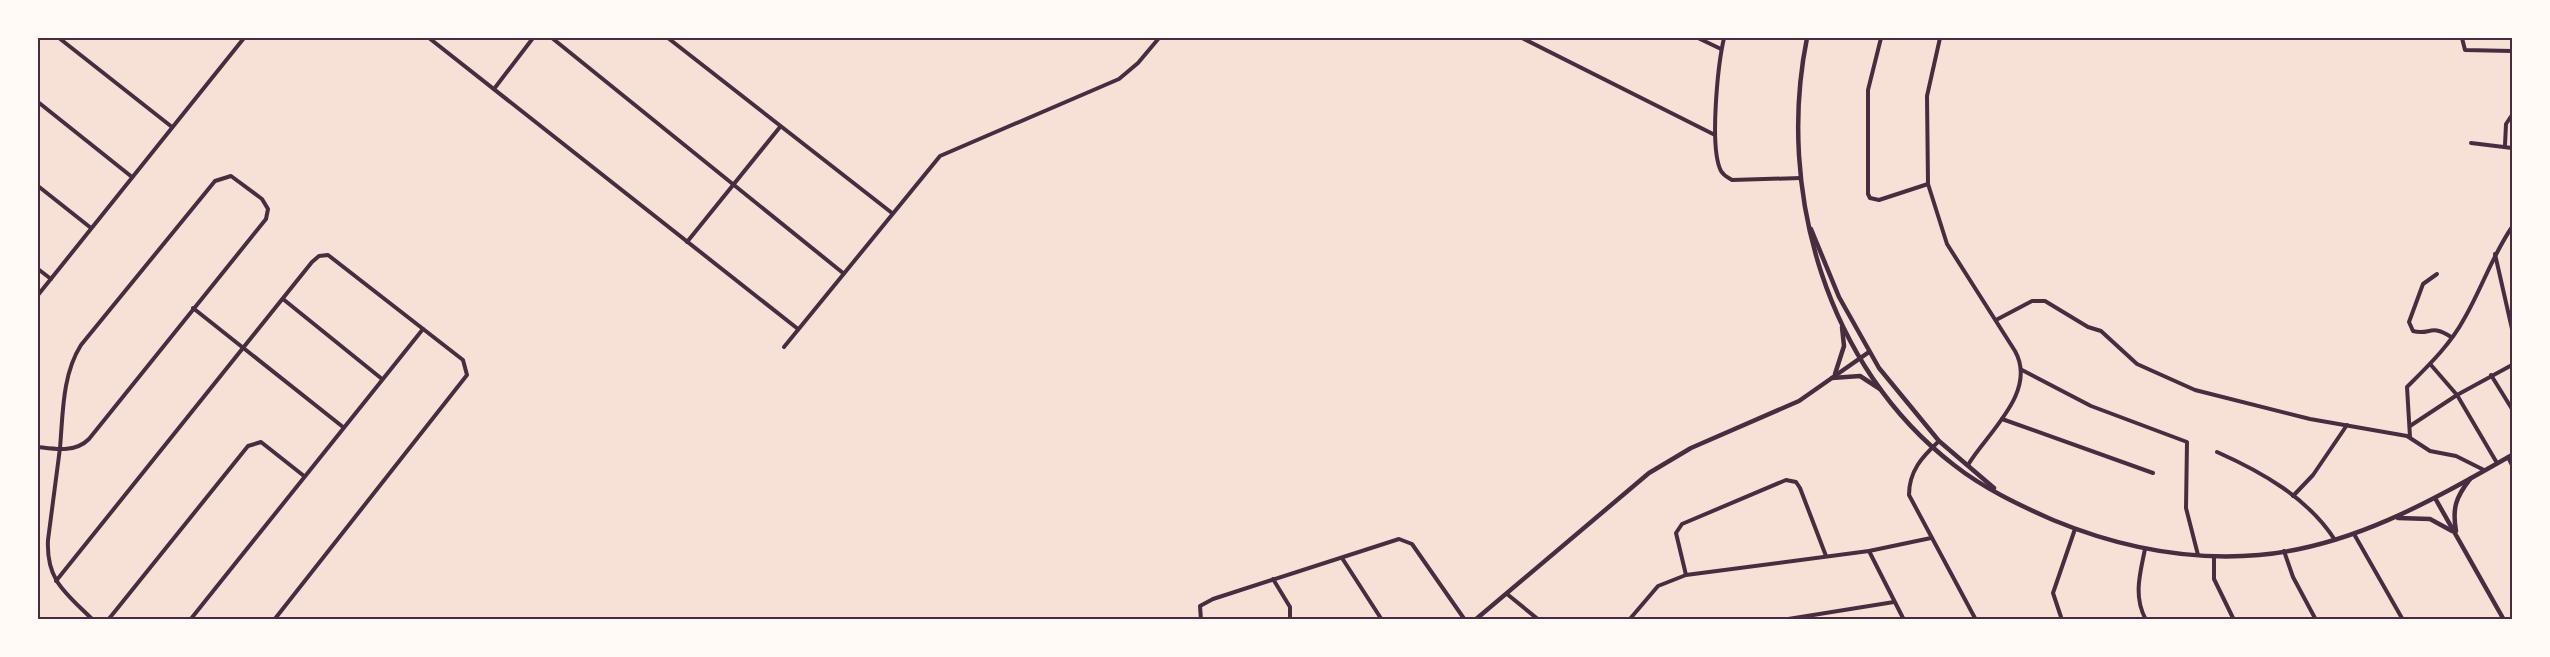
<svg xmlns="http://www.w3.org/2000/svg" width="2550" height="657" font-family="'Golos Text',sans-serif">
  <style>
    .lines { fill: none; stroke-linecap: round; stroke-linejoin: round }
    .minor { stroke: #4a2c40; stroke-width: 4 }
    .tertiary { stroke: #4a2c40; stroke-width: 4.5 }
    .neatline { fill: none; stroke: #4a2c40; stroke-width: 2 }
  </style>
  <rect width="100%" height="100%" fill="#f7e1d7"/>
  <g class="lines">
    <!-- minor -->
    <g class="minor">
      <polyline points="59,38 172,127"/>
      <polyline points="429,38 798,329"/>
      <polyline points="552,38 843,273"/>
      <polyline points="668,38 892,213"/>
      <polyline points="1522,38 1715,135"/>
      <polyline points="1698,38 1721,49"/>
      <path d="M1724 38C1718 64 1709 148 1721 171 1724 176 1727 177 1732 180L1801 178"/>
      <polyline points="1881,38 1868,90 1868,194 1870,198 1879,200 1928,184"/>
      <path d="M1940 38 1927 96 1928 184 1947 244 2015 351C2038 392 1987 433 1968 465"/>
      <polyline points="2462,38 2465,50 2512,51"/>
      <polyline points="494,89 533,38"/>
      <polyline points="38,102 132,177"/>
      <polyline points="2471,143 2512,148"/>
      <polyline points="2505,145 2506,124 2512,115"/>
      <polyline points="38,186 91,228"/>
      <polyline points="687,242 780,127"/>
      <polyline points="2495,254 2512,329"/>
      <polyline points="38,269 51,279"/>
      <path d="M2437 274 2423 284 2409 322 2413 331C2430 336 2430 323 2451 337"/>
      <polyline points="38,295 244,38"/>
      <polyline points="283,299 382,379"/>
      <polyline points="193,308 343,427"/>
      <polyline points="1996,320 2032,301 2045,301 2088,327 2101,331 2137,364 2195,390 2310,419 2407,436 2430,451 2456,456 2484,470"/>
      <polyline points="784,347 940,156 1119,79 1138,63 1159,38"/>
      <polyline points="2431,365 2457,395 2497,463"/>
      <polyline points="2022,370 2091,406 2187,442 2186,508 2198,555"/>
      <polyline points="2491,375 2512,409"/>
      <polyline points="2002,419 2153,473"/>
      <polyline points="2410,426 2457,395 2512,365"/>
      <path d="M2410 437 2407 387C2428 366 2450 345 2464 319 2482 288 2492 256 2512 227"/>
      <path d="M1939 441C1922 457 1909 471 1909 495L1976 620"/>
      <path d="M38 447C55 449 75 453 89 439L266 219 268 209 262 199 231 176 215 181 81 345C62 375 63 414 60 448 56 479 52 510 48 540 46 581 66 593 93 620"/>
      <path d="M2217 452C2262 472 2308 498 2335 540"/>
      <polyline points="2508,457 2512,465"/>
      <polyline points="2293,496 2313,475 2347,425"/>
      <polyline points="2354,534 2403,620"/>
      <path d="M2145 549C2140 574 2133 596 2146 620"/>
      <polyline points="1869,551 1904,620"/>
      <polyline points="2284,551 2293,577 2316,620"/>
      <polyline points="2214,557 2214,579 2234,620"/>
      <polyline points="1342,558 1382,620"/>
      <polyline points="1686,575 1676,533 1682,524 1786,480 1796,482 1800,488 1826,556"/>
      <polyline points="1273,579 1290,607 1290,620"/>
      <polyline points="56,581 312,262 319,256 328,255 463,360 467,375 274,620"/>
      <polyline points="1507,594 1539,620"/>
      <polyline points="108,620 248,446 261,442 304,476"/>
      <polyline points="190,620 423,329"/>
      <polyline points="1201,620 1200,606 1213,599 1399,539 1412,544 1465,620"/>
      <polyline points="1629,620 1658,586 1686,575 1869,551 1931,538"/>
      <polyline points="1782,620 1894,602"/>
      <polyline points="2062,620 2053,593 2075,529"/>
    </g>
    <!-- tertiary -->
    <g class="tertiary">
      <path d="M1807 38C1776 191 1827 368 1954 465 1983 488 2019 505 2053 520 2118 547 2188 561 2259 555 2352 547 2433 500 2512 455"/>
      <polyline points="1811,229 1839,297 1879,368 1939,441 1994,488"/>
      <polyline points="1835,374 1844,346 1842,327"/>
      <polyline points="1832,378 1860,376 1880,389"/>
      <polyline points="2435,498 2504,620"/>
      <polyline points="2398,518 2430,519 2452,531"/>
      <path d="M2456 531C2452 508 2456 497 2470 479"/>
      <polyline points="1475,620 1649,473 1691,448 1799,401 1869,352"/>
    </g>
  </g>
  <!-- border -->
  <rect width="2550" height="657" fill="none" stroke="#fffaf5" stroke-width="78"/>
  <rect x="39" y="39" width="2472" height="579" class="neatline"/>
</svg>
